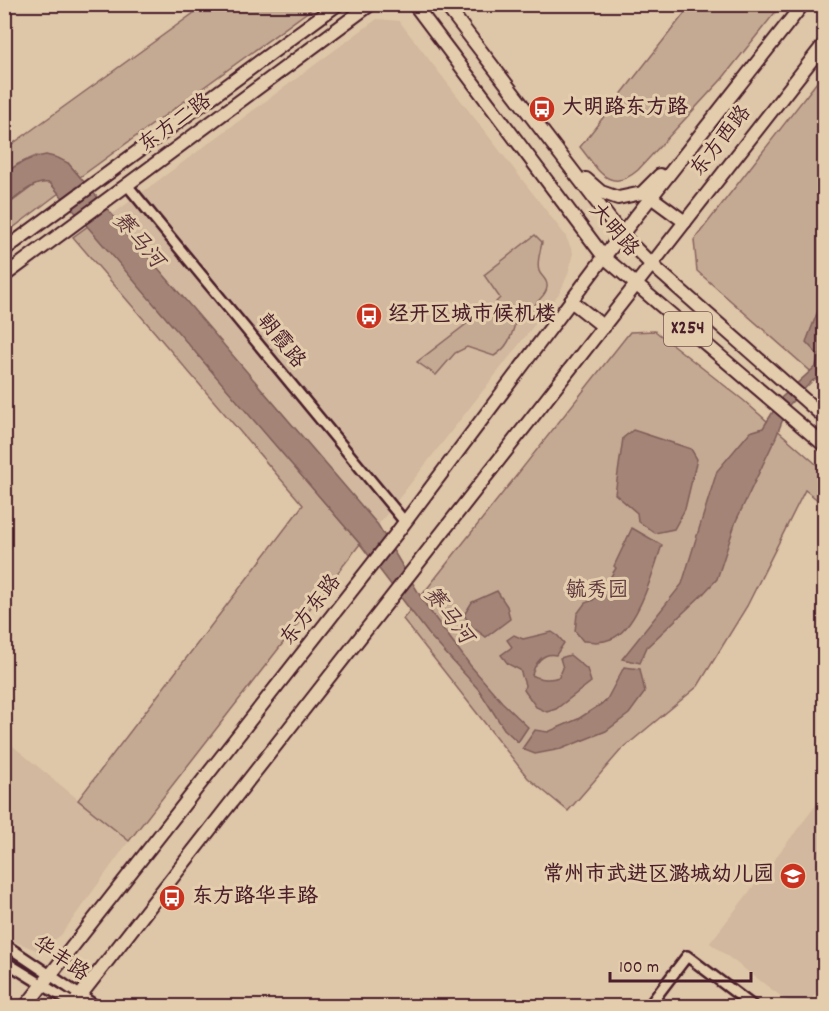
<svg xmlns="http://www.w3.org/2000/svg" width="829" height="1011" font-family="Dekko,'LXGW WenKai TC',sans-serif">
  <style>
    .built { fill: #d1b89e }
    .green { fill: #c5aa93; stroke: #88645f; stroke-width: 1.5 }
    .water { fill: #a38476; stroke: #7f5c58; stroke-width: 1.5 }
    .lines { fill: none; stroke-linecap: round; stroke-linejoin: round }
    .minor-casing { stroke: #4a1f2b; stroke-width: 14 }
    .major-casing { stroke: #4a1f2b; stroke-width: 16 }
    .minor { stroke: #e4cdad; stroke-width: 9 }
    .major { stroke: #e4cdad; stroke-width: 12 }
    .labels { text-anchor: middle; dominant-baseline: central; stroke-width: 6; stroke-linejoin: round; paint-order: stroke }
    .shield { fill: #e4cdad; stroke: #785352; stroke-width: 1.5 }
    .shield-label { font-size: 20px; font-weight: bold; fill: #4a1f2b }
    .poi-label { font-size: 21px; font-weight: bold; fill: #4a1f2b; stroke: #e4cdad; text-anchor: start }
    .street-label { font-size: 21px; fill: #4a1f2b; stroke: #e4cdad }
    .park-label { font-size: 21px; fill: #5c343b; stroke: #e4cdad }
    .water-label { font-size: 22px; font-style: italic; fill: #5c333a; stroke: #e4cdad }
  </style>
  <rect width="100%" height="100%" fill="#dec6a8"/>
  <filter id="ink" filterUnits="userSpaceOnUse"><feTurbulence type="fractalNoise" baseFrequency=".0167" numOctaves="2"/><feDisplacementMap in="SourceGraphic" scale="12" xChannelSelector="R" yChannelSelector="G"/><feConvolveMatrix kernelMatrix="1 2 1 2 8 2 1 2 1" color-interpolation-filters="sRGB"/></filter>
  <g filter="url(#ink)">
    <!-- built -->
    <g class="built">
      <polygon points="377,19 399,21 565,235 573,253 568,274 560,292 378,525 113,214"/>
      <polygon points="4,739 129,841 61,935 39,951 13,941 5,934"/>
      <polygon points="817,804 824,810 824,982 806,1006 794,1006 710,943"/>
    </g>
    <!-- green -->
    <g class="green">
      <polygon points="205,5 317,5 80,177 68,163 36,156 18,164 5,174 4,150"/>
      <path d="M691 5H781L722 79 638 170C609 195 598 169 580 147Z"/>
      <polygon points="824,73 824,383 697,271 694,240"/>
      <polygon points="43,181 50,183 59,193 5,234 5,207 36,184"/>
      <polygon points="88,226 360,544 129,841 78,800 303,505 73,237"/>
      <path d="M535 235 542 242C541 250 536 262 539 271 541 277 548 279 547 287 546 298 534 300 533 311L528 315C516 313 504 311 496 302L500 298 484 275Z"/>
      <path d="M486 309C495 319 502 322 515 324 511 338 507 348 494 356L467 347 455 353 436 375 417 362Z"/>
      <polygon points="655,331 743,400 824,471 824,505 805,490 747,606 698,686 621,750 568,811 528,778 403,619 630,332"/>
    </g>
    <!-- water -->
    <g class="water">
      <path d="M46 155 58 158 68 163 378 525 427 607 470 665 502 702 528 727 518 742 504 729 479 690 431 637 360 544 50 183C33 180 17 197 5 207L4 174C17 164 30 157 46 155Z"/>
      <polygon points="824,295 824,374 812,381 788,406 776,437 736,521 717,579 704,593 647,647 640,663 622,659 682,584 717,471 750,432 763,428 782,397 816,366 818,355 806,342"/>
      <polygon points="633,430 691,449 697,459 685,509 674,529 655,533 638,521 637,513 615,494 623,438"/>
      <path d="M632 528 662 545C653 571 638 629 611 639 601 643 593 642 583 641L575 631 577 614 585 603 593 600 602 591 616 568 614 566Z"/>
      <polygon points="497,591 507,606 510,619 486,637 471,626 464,615 472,602"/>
      <path d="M552 632 558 636 564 643 556 655C543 652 535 663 532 675 541 680 550 680 559 677L563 668 560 658 570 655 587 669 591 682 556 709 547 712 536 707 524 690 525 685 520 670 508 664 501 655 512 647 507 640 514 635 523 639Z"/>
      <polygon points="624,667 640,669 645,692 629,714 606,731 561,749 535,754 522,749 535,730 548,732 578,719 606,701"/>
    </g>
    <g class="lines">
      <defs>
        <g id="minor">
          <polyline points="127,185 405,522"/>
          <polyline points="4,944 96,1006"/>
          <polyline points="4,961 77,1006"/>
          <polyline points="649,1006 687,956 753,1006"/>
        </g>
        <g id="major">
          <polyline points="414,4 604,257 824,445"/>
          <polyline points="445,4 622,235 652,265 824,417"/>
          <polyline points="586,179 601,192 618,198 642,193 660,175"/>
          <polyline points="651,197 685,222"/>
          <polyline points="4,250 338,4"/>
          <polyline points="4,276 371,4"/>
          <polyline points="571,301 604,327"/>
          <polyline points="26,1006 396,534 604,257 803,4"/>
          <polyline points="72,1006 824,44"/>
        </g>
      </defs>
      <!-- minor casing -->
      <use href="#minor" class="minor-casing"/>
      <!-- major casing -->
      <use href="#major" class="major-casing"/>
      <!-- minor -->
      <use href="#minor" class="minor"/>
      <!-- major -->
      <use href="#major" class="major"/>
    </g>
  </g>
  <!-- icons -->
  <defs>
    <symbol id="bus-disc" viewBox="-11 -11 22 22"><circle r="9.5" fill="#c8321e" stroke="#e4cdad"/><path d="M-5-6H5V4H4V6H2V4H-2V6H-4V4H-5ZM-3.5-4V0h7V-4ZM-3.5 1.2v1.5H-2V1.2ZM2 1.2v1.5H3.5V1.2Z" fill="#fff"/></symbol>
    <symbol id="school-disc" viewBox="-11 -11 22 22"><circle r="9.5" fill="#c8321e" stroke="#e4cdad"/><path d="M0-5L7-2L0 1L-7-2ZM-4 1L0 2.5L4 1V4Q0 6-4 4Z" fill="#fff"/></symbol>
  </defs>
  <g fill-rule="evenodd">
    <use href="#bus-disc" x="527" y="94" width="30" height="30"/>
    <use href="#bus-disc" x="354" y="301" width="30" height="30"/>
    <use href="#school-disc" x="778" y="861" width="30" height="30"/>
    <use href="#bus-disc" x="157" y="883" width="30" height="30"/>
  </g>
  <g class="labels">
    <!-- shield labels -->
    <rect class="shield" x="664" y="312" width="48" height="34" rx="4.5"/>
    <g class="shield-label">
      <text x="688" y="329">X254</text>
    </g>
    <!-- poi labels -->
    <g class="poi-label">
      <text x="562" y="109">大明路东方路</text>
      <text x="388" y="316">经开区城市候机楼</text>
      <text x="774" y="876" text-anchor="end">常州市武进区潞城幼儿园</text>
      <text x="192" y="898">东方路华丰路</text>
    </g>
    <!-- street labels -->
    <g class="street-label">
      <text transform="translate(176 124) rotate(-36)">东方二路</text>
      <text transform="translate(722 142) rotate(-52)">东方西路</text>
      <text transform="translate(613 231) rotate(49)">大明路</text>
      <text transform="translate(280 342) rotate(51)">朝霞路</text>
      <text transform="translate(312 611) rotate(-52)">东方东路</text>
      <text transform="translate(60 960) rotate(34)">华丰路</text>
    </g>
    <!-- park labels -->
    <g class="park-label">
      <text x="597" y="592">毓秀园</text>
    </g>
    <!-- water labels -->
    <g class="water-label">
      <text transform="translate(137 241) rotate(49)">赛马河</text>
      <text transform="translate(447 616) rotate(52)">赛马河</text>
    </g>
  </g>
  <!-- margin -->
  <rect width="829" height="1011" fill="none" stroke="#e4cdad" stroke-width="24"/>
  <rect x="12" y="12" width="805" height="987" fill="none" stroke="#4a1f2b" stroke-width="2" filter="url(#ink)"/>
  <!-- scale -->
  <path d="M610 972v9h141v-9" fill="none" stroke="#4a1f2b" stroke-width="3"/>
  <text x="619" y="972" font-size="18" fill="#4a1f2b" stroke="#e4cdad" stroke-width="4.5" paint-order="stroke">100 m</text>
</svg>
